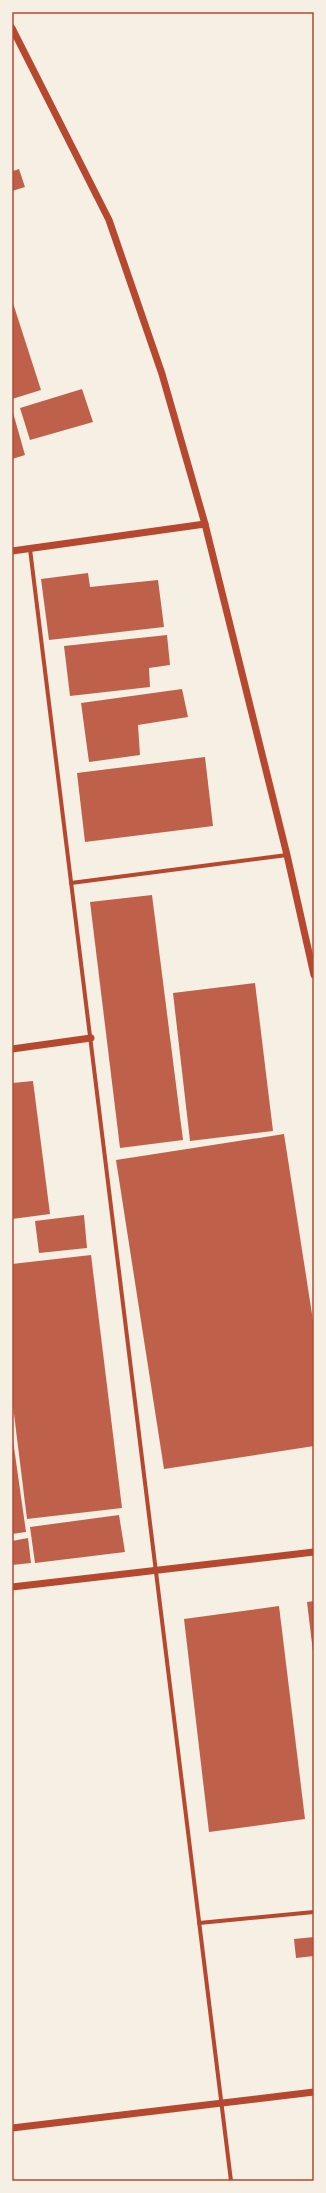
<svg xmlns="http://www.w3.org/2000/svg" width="326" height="2193" font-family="Mulish,sans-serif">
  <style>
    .building { fill: #bf614a }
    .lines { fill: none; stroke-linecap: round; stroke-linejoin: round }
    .minor { stroke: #b5482f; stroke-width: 4 }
    .tertiary { stroke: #b5482f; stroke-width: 7 }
    .neatline { fill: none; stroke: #b5482f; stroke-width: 1.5 }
  </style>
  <rect width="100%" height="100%" fill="#f6efe4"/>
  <!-- building -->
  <g class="building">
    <polygon points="12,168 13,171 19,169 25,187 12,191"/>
    <polygon points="12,300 41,390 12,399"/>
    <polygon points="82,389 93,422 30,440 20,408"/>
    <polygon points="12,409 25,455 12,459"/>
    <polygon points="88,573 90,587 158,580 164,627 49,640 41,579"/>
    <polygon points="167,635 170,665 149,668 150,687 70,696 64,646"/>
    <polygon points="182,689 188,717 138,725 140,755 89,762 81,703"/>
    <polygon points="205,757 213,826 85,842 77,773"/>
    <polygon points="152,895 183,1140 120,1148 90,902"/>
    <polygon points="255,983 273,1131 190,1141 173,993"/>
    <polygon points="33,1081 50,1214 12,1219 12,1083"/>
    <polygon points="284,1134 314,1327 314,1446 164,1469 116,1160"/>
    <polygon points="84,1215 87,1248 39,1253 35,1221"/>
    <polygon points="91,1255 122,1508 27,1519 12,1398 12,1264"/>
    <polygon points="12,1433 26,1532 12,1534"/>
    <polygon points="119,1515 125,1552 35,1563 30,1527"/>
    <polygon points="28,1538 31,1563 12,1565 12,1541"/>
    <polygon points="314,1601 314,1652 313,1652 307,1602"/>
    <polygon points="279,1606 305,1819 209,1832 184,1619"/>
    <polygon points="314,1937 314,1956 296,1958 294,1939"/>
  </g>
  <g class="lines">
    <!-- minor -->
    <g class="minor">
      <polyline points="30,549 231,2181"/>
      <polyline points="71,883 287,855"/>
      <polyline points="199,1923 314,1912"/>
    </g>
    <!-- tertiary -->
    <g class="tertiary">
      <polyline points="12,28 109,220 162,374 205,524 287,855 314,975"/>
      <polyline points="12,551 205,524"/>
      <polyline points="12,1049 91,1038"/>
      <polyline points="12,1587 314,1552"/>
      <polyline points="12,2128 314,2092"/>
    </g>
  </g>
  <!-- border -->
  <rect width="326" height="2193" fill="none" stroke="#f6efe4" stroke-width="26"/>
  <rect x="13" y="13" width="300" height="2167" class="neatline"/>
</svg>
